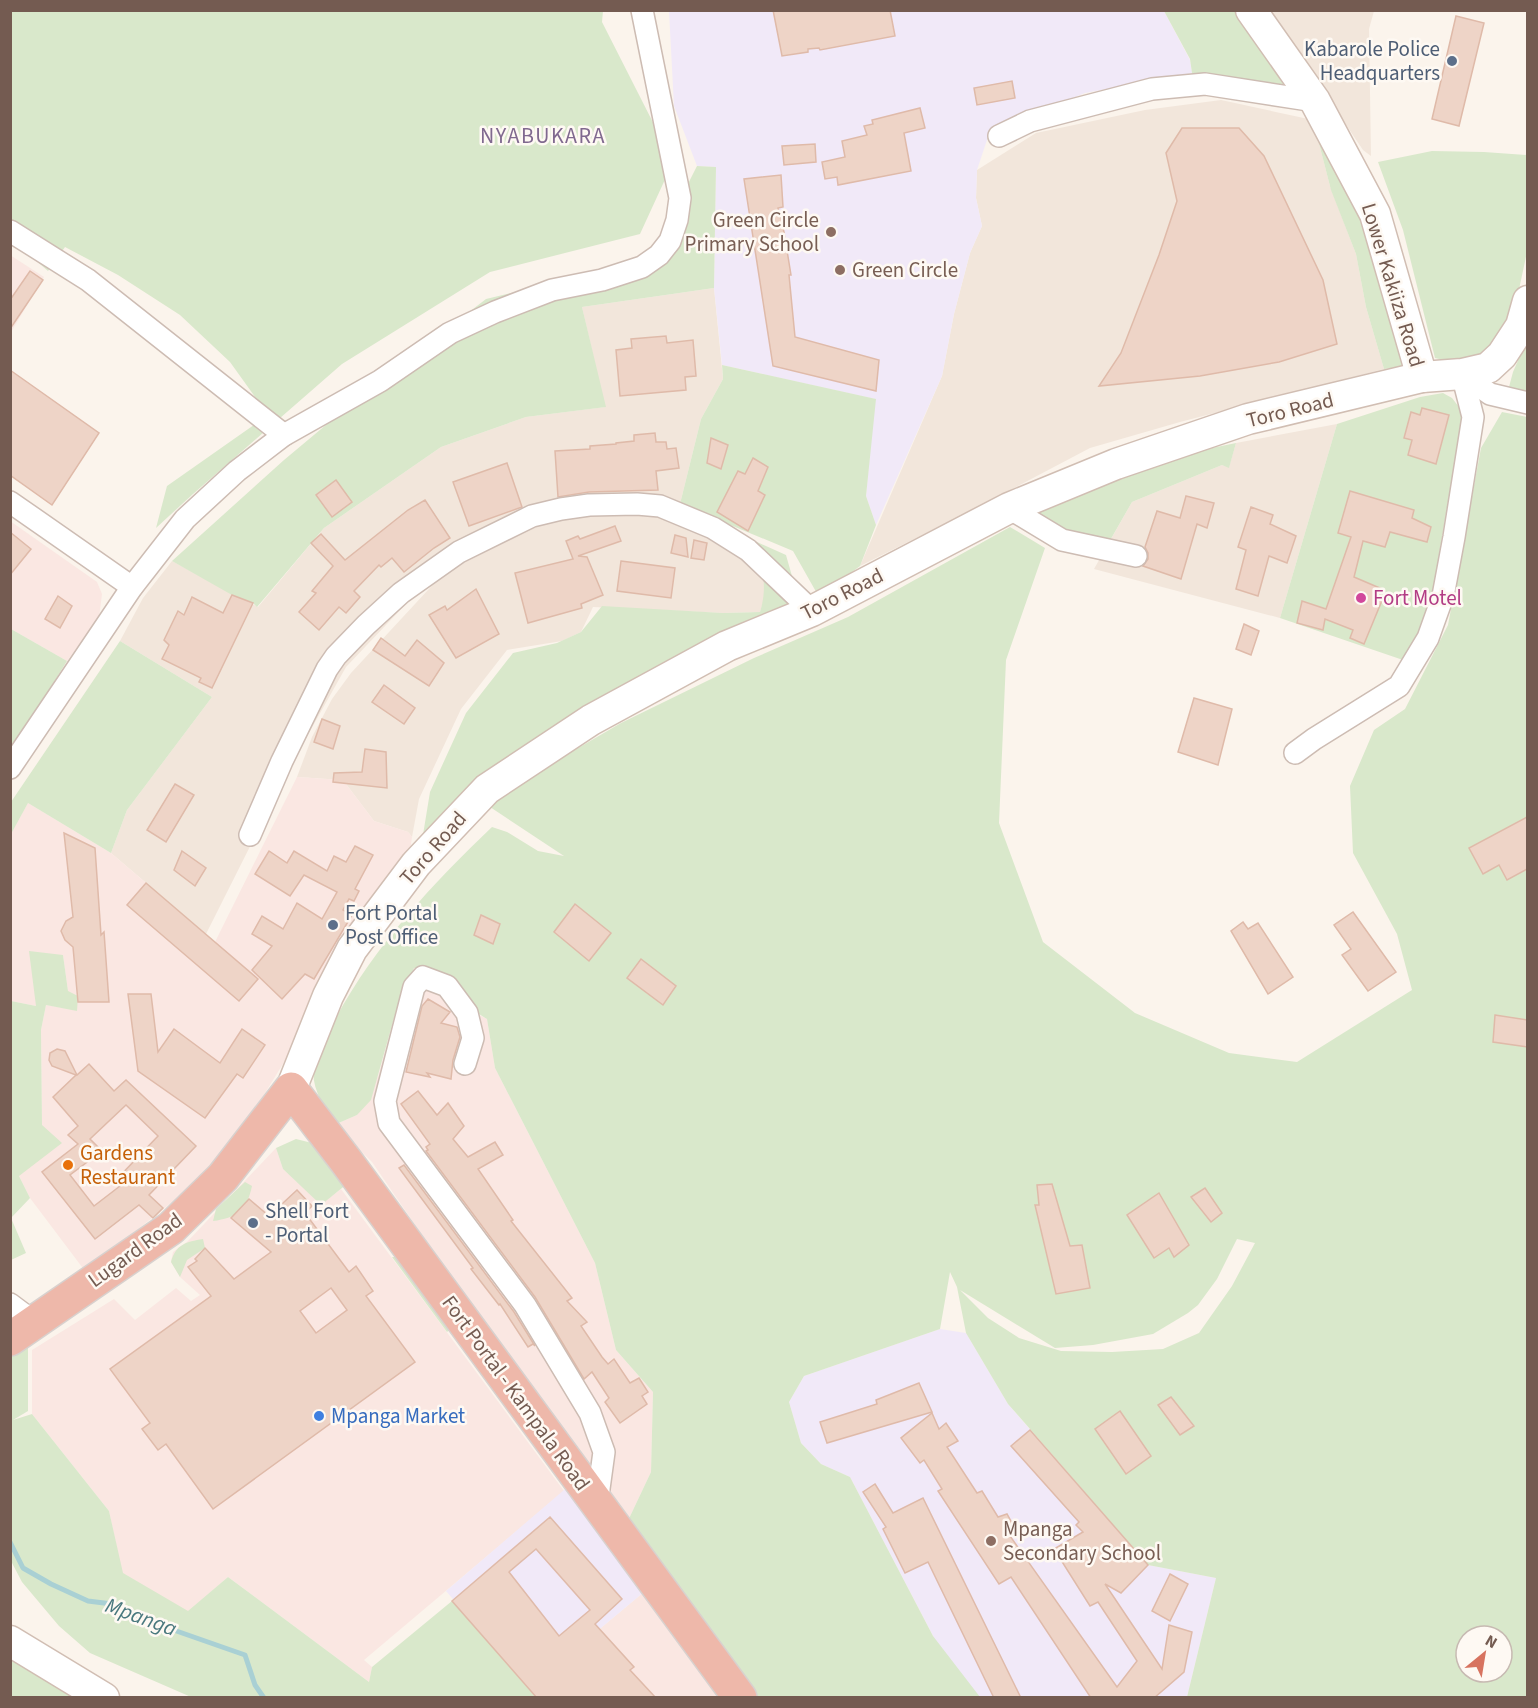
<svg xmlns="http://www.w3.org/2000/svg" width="1538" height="1708" font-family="'Source Sans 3',sans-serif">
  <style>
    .residential { fill: #f2e6db }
    .commercial { fill: #fae7e2 }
    .education { fill: #f1e9f8 }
    .green { fill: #d9e8cb; fill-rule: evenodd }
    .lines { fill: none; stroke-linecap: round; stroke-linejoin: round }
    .stream { stroke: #a9d0d4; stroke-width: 5 }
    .building { fill: #eed4c7; stroke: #dfbaa9; stroke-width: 1.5; fill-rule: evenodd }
    .street-casing { stroke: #cdbcb3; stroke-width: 24 }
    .secondary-casing { stroke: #d1beb3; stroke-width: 33 }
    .highway-casing { stroke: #d8d1ce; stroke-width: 36 }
    .street { stroke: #fff; stroke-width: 21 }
    .secondary { stroke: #fff; stroke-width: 30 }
    .highway { stroke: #eeb8aa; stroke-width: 33 }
    .service-dot { fill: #5c6f8a; stroke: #fef9f3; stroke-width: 2 }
    .education-dot { fill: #8d6e63; stroke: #fef9f3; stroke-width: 2 }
    .hotel-dot { fill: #d1479c; stroke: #fef9f3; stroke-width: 2 }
    .food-dot { fill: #e8710a; stroke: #fef9f3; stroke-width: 2 }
    .shop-dot { fill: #3f7fe0; stroke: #fef9f3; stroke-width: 2 }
    .labels { text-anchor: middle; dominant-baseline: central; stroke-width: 5; stroke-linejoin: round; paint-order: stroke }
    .service-label { font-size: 21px; fill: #4e5e75; stroke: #fef9f3; text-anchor: start }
    .education-label { font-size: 21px; fill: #785e54; stroke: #fef9f3; text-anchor: start }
    .street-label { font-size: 21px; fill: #745b51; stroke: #fef9f3 }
    .hotel-label { font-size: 21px; fill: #b23c85; stroke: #fef9f3; text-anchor: start }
    .food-label { font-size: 21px; fill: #c56008; stroke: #fef9f3; text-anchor: start }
    .shop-label { font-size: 21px; fill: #366cbe; stroke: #fef9f3; text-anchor: start }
    .neighbourhood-label { font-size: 22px; letter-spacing: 1.5px; fill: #80698f; stroke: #fef9f3 }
    .water-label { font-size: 22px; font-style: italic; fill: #49787e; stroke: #fef9f3 }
  </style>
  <rect width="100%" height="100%" fill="#fbf4ec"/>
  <!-- residential -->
  <g class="residential">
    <polygon points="1270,11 1374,11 1369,29 1371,156 1363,150"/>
    <polygon points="1221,100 1313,120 1330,186 1356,254 1366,307 1384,369 1180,422 1090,448 980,506 860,566 942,376 954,314 970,253 982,226 976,198 977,170 1036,133 1145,110"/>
    <polygon points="714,288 723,379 701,419 680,504 582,516 681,515 757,545 764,579 765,597 760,612 723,613 593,607 581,632 562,641 507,650 461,709 419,799 412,837 408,832 374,821 343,780 297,777 312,737 332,699 351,673 466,549 512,536 551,521 464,543 346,667 292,763 206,934 111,853 127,810 212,697 120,641 143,598 172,561 258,607 324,528 441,447 526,417 605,407 582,307"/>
    <polygon points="1337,424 1280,618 1094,569 1132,502 1222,465 1229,467 1236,443"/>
  </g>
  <!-- commercial -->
  <g class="commercial">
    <polygon points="10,255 44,277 11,332 10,332"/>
    <polygon points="10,521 97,582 102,594 99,618 67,661 11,629"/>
    <polygon points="297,777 343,780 374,821 408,832 412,837 409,859 241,1132 195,1184 85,1271 30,1198 19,1176 42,1125 41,1030 46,1005 76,1010 68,991 63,955 36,1006 11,1001 11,833 28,803 111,853 215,942"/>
    <polygon points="414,967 431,974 472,1011 487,1019 495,1068 595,1263 616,1350 653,1392 651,1472 625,1527 470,1305 372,1162 334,1125 357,1115 378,1076 396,1011"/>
    <polygon points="276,1148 283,1169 321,1204 341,1189 564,1491 364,1660 372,1667 369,1682 228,1577 188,1612 122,1573 109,1511 32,1414 32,1350 114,1299 135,1320 176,1288 191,1301 200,1295 180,1277 171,1262 173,1252 187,1242"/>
    <polygon points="644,1592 718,1697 536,1697 529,1688"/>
  </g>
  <!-- education -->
  <g class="education">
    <polygon points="669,11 1164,11 1190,60 1192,73 1085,93 990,131 977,170 976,198 982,226 970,253 954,314 942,376 876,525 866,496 875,399 722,365 714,288 716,167 697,166 674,106"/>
    <polygon points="940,1329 966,1333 1008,1404 1148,1565 1216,1578 1187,1697 965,1697 850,1477 821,1464 801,1443 789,1402 804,1376"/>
    <polygon points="571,1484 644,1592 529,1688 446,1591"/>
  </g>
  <!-- green -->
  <g class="green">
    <polygon points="11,11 603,11 602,22 669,154 668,173 640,234 490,272 342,364 193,494 156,528 167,486 268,415 230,362 180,315 118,275 65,247 48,271 11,239"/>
    <polygon points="1164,11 1242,11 1300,93 1192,73 1190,59"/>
    <polygon points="1313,120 1362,207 1407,366 1384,369 1366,307 1356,254 1331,190"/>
    <polygon points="1432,151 1484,152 1527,155 1527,252 1512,322 1491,348 1460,364 1435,358 1403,230 1378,162"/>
    <polygon points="697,166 716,167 714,288 582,307 606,407 526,417 441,447 324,528 257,607 253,603 232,595 172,561 284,460 363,394 486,299 594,273 651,257"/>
    <polygon points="1527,340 1527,393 1509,387 1513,372"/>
    <polygon points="722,365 876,399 866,496 876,525 860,566 819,597 793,551 680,504 701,419 723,379"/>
    <polygon points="1443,393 1452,398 1462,411 1463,429 1449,495 1429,615 1403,660 1280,618 1337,424 1420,397"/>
    <path d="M1502 412 1527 417V1697H1187L1216 1578 1148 1565 1030 1429 1008 1404 966 1333 957 1287 950 1272 940 1329 804 1376 789 1402 801 1443 821 1464 850 1477 933 1636 980 1697H754L625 1527 651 1472 653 1392 616 1350 595 1263 495 1068 487 1019C461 1004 443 978 414 968L396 1011 371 1100 357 1115 334 1125C324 1106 310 1087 314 1065 316 1052 325 1038 331 1027 371 950 430 886 492 827L507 832 538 851 564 856 484 803 621 723 754 658 848 617 1010 527 1045 548 1006 660 999 823 1043 942 1135 1013 1229 1053 1297 1062 1412 990 1397 934 1353 853 1350 786 1374 730 1405 709 1448 625 1481 448ZM1237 1239 1255 1243 1232 1286 1199 1333 1163 1349 1112 1352 1061 1351 1019 1338 988 1318 960 1290 1055 1348 1093 1345 1153 1334 1188 1313 1198 1305 1217 1279ZM1466 1636H1502V1672H1466Z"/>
    <polygon points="1236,443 1229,468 1222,465 1132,502 1104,551 1022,519 1121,467"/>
    <path d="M757 542 786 555 803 615 612 711 420 853 430 792 466 713 513 653 557 643 581 632 602 606 723 613 760 612C768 587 762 567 757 542Z"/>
    <polygon points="11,629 67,661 11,751"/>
    <polygon points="120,641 212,697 127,810 111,853 28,803 11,834 11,802"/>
    <polygon points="29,951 63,955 68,991 78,996 77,1011 46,1005 41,1030 42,1125 62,1143 19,1176 30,1198 11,1218 26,1253 11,1260 11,1001 36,1006"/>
    <polygon points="296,1139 316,1144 353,1179 321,1205 283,1169 276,1148"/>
    <path d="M245 1182 252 1186C247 1210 236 1218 213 1221L216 1209Z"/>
    <path d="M203 1239 205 1248 187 1260 180 1277 171 1262C176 1244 186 1242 203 1239Z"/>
    <polygon points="392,1257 400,1257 457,1323 447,1332"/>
    <polygon points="28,1342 28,1411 13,1420 32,1414 109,1511 123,1573 188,1611 228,1577 369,1682 372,1667 452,1601 536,1697 191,1697 90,1653 59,1626 22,1582 11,1561 10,1352"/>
    <polygon points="11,1655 82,1697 11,1697"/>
  </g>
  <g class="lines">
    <!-- stream -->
    <polyline class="stream" points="10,1542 23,1568 51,1584 88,1601 112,1604 145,1620 245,1655 255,1685 264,1698"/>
  </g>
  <!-- building -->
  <g class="building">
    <polygon points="773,10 890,10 895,36 820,50 819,48 808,49 808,52 782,56"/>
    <polygon points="1456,16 1484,23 1459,126 1432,119"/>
    <polygon points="1012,81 1015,98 977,105 974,88"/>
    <polygon points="920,108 925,128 904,133 911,171 838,185 837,177 825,179 822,162 845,157 842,141 867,135 864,126 873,124 872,120"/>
    <polygon points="1182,128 1239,128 1264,156 1323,280 1337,344 1279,362 1200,376 1099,386 1121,353 1159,255 1177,201 1166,153"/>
    <polygon points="815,144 816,162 784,165 782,146"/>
    <polygon points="781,175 783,207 778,208 784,232 791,275 789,275 795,337 879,360 876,391 773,366 744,179"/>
    <polygon points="30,271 43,280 10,329 10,300"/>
    <polygon points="666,336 667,343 693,340 696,376 685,377 686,390 620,396 616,350 632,348 631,339"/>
    <polygon points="10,370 99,433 52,505 10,475"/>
    <polygon points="1422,408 1449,415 1436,464 1408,455 1412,440 1404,438 1411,412 1420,415"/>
    <polygon points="655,433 656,442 666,442 667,449 676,448 679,468 656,471 658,490 589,492 558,497 555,451 590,449 590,446 616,444 616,443 634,441 634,435"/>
    <polygon points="711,438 728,445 721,469 707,463"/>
    <polygon points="753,458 768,467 758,491 765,495 748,531 717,512 738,471 745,474"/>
    <polygon points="507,463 522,507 469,526 453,482"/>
    <polygon points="336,480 352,502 332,517 316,495"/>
    <polygon points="1350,491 1414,510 1412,518 1431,527 1427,542 1390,532 1385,547 1363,541 1354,577 1382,589 1379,596 1383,598 1364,644 1350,638 1353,630 1325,619 1323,630 1297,623 1302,601 1326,609 1351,537 1338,533"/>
    <polygon points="1186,496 1214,503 1207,528 1197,524 1181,579 1143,566 1148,559 1148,553 1145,547 1157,511 1180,518"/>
    <polygon points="425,500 450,538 434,548 404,572 392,558 381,567 379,565 354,591 360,597 346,613 339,607 319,630 299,612 316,593 312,591 333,566 311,543 321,534 345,560 408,510"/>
    <polygon points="1251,507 1273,515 1270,524 1296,536 1287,563 1269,556 1258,596 1236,589 1246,550 1238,547"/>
    <polygon points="615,526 621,541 578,556 587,557 603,595 581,604 582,608 528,623 515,573 573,559 566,541 578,536 580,539"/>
    <polygon points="10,532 31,549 10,575"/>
    <polygon points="675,535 686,538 688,557 671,553"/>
    <polygon points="694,540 707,543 704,560 691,558"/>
    <polygon points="621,561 675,568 671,598 617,591"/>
    <polygon points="476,589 499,634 456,658 429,615 445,606 447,610"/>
    <polygon points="232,595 253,603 212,688 199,682 201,678 162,659 169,645 164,640 178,611 184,615 192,597 223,613"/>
    <polygon points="58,596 72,606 60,628 45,619"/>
    <polygon points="1244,624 1259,631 1251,655 1236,649"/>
    <polygon points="381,638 405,656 417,640 444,663 429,686 373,650"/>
    <polygon points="384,685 415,708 404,724 372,702"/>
    <polygon points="1194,698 1232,709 1218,765 1178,752"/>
    <polygon points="322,719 340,726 333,749 314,742"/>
    <polygon points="365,749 386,752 387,788 333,782 334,773 362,772"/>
    <polygon points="175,784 194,795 166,842 147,830"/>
    <polygon points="1527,817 1527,869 1507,880 1499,865 1483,874 1469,848"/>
    <polygon points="64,833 95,848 101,935 104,932 109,1002 78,1002 73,947 65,940 61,931 66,921 73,917"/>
    <polygon points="355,846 373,855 355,889 359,891 354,901 349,899 343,910 352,915 314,979 305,974 282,999 252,970 272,946 252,934 262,916 283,929 297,903 322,919 337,892 304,875 290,896 255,874 269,851 287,863 294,851 327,871 334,856 346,862"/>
    <polygon points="182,851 206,868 195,886 174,870"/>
    <polygon points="146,883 258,979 239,1001 127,905"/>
    <polygon points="575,904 611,933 589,961 554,932"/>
    <polygon points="1353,912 1396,972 1368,991 1342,955 1351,949 1334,925"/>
    <polygon points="481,915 500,924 493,944 474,935"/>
    <polygon points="1243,922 1248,929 1258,923 1293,977 1268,994 1231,931"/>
    <polygon points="641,959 676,986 663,1005 627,978"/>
    <polygon points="128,994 151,994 158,1052 174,1029 220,1063 242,1029 265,1045 243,1078 237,1074 205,1118 138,1071"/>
    <polygon points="428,999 450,1012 441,1023 457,1027 460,1037 453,1060 451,1079 427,1073 430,1077 406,1072 422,1006"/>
    <polygon points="1495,1015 1527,1020 1527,1047 1493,1042"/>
    <path d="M57 1049 65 1051 77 1075 89 1064 114 1091 126 1080 196 1146 149 1195 163 1208 153 1218 139 1205 95 1239 42 1172 78 1144 68 1135 78 1126 53 1097 76 1075 52 1066 49 1060 50 1053ZM126 1105 158 1136 115 1181 120 1186 94 1206 70 1175 102 1151 90 1139Z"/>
    <polygon points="418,1091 437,1115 448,1103 464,1126 453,1139 468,1157 495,1142 503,1155 478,1169 513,1220 511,1221 572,1298 567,1301 587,1322 581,1326 602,1357 608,1364 614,1359 630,1383 639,1378 648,1392 642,1396 647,1404 620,1423 605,1402 609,1398 592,1372 584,1379 535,1297 426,1151 428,1150 426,1147 430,1144 401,1104"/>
    <polygon points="404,1165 514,1312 535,1346 533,1344 528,1347 500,1304 499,1305 471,1269 473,1268 399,1168"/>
    <polygon points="1052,1184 1070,1246 1082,1245 1090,1288 1056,1294 1035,1205 1039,1205 1037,1185"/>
    <polygon points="1205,1188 1222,1213 1211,1222 1191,1197"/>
    <path d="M297 1190 312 1206 305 1213 349 1272 356 1266 373 1291 366 1296 415 1362 213 1509 166 1444 158 1450 142 1429 150 1423 110 1369 211 1296 188 1267 197 1261 195 1259 205 1248 234 1279 271 1252 231 1218 249 1199 269 1216ZM331 1288 347 1310 316 1333 300 1311Z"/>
    <polygon points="1159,1193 1189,1245 1174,1257 1169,1248 1154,1258 1127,1215"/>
    <polygon points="919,1383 932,1412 827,1443 820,1422 877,1404 876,1400"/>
    <polygon points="1171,1397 1194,1426 1180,1435 1158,1405"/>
    <polygon points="1120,1411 1151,1456 1126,1474 1095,1429"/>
    <polygon points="932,1413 939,1429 946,1423 958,1441 947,1447 977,1493 982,1491 998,1517 1007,1514 1017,1532 1010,1536 1117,1687 1137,1661 1098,1602 1090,1606 1054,1549 1083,1532 1076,1525 1079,1522 1011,1446 1030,1430 1148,1565 1121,1593 1105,1584 1162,1669 1169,1625 1192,1632 1184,1672 1154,1698 1091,1698 1011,1577 999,1584 938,1491 942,1489 924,1460 920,1463 901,1438"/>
    <polygon points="875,1484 893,1513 923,1498 1021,1698 994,1698 928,1562 905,1573 883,1529 886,1527 863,1492"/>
    <path d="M550 1517 622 1599 595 1624 634 1667 630 1670 656 1698H537L452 1601ZM536 1549 590 1610 559 1636 509 1572Z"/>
    <polygon points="1170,1574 1188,1584 1170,1621 1152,1611"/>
  </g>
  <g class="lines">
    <defs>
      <g id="street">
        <polyline points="999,136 1030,121 1152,89 1205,84 1315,101"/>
        <polyline points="10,231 88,280 284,435"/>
        <polyline points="1462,374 1490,394 1528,403"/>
        <polyline points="10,502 132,587"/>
        <polyline points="1009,508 1062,540 1136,556"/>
        <polyline points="1295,753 1314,739 1399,686 1428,638 1443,596 1454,537 1473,417 1462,374"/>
        <polyline points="10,768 132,587 185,519 237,471 284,435 380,381 450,333 495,312 552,290 602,280 642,267 659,255 670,241 677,220 680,198 642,10"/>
        <polyline points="250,835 282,761 327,669 336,656 366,625 401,593 459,552 532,516 561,509 589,505 637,504 660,506 713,528 748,550 812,611"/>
        <polyline points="465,1064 473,1038 467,1013 447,986 423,977 414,987 385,1101 389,1123 525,1305 590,1413 604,1452 597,1503"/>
        <polyline points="10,1304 34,1322"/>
      </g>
      <g id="secondary">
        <polyline points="1251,10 1315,101 1375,214 1422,377"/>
        <polyline points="291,1089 328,996 352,949 416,864 487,789 591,720 727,646 812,611 1009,508 1116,464 1248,419 1422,377 1462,374 1488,368 1502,355 1521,326 1528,301"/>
        <polyline points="10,1641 104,1698"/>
      </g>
      <polyline id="highway" points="10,1339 171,1228 223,1177 291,1089 346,1161 740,1698"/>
    </defs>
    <!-- street casing -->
    <use href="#street" class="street-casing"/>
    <!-- secondary casing -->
    <use href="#secondary" class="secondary-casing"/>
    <!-- highway casing -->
    <use href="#highway" class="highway-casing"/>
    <!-- street -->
    <use href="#street" class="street"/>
    <!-- secondary -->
    <use href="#secondary" class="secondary"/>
    <!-- highway -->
    <use href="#highway" class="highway"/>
  </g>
  <!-- markers -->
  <g class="service-dot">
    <circle cx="1452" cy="61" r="6"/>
    <circle cx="333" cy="925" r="6"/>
    <circle cx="253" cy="1223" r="6"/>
  </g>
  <g class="education-dot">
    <circle cx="831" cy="232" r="6"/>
    <circle cx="840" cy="270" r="6"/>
    <circle cx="991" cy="1541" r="6"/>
  </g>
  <circle class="hotel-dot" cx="1361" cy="598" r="6"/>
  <circle class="food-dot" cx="68" cy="1165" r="6"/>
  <circle class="shop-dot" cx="319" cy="1416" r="6"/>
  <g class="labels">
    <!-- service labels -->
    <g class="service-label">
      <text x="1440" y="49" text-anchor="end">Kabarole Police<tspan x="1440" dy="24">Headquarters</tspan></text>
      <text x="345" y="913">Fort Portal<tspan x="345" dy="24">Post Office</tspan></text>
      <text x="265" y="1211">Shell Fort<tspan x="265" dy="24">- Portal</tspan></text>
    </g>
    <!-- education labels -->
    <g class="education-label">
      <text x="819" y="220" text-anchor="end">Green Circle<tspan x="819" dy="24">Primary School</tspan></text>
      <text x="852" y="270">Green Circle</text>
      <text x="1003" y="1529">Mpanga<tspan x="1003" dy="24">Secondary School</tspan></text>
    </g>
    <!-- street labels -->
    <g class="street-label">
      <text transform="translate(1393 285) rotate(73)">Lower Kakiiza Road</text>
      <text transform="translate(1290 410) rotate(-14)">Toro Road</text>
      <text transform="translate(842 594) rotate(-27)">Toro Road</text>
      <text transform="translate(433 848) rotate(-49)">Toro Road</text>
      <text transform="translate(135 1250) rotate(-36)">Lugard Road</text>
      <text transform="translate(516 1393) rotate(54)">Fort Portal - Kampala Road</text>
    </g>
    <!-- hotel labels -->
    <g class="hotel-label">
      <text x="1373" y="598">Fort Motel</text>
    </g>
    <!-- food labels -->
    <g class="food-label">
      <text x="80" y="1153">Gardens<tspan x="80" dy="24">Restaurant</tspan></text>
    </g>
    <!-- shop labels -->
    <g class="shop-label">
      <text x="331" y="1416">Mpanga Market</text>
    </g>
    <!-- neighbourhood labels -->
    <g class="neighbourhood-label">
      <text x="543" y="136">NYABUKARA</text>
    </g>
    <!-- water labels -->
    <g class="water-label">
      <text transform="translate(141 1617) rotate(20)">Mpanga</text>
    </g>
  </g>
  <!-- border -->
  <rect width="1538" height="1708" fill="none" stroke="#745b51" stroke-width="24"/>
  <!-- north arrow -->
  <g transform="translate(1484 1654) rotate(30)"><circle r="28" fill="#fef9f3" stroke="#c7bab2" stroke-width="1.5"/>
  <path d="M0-4.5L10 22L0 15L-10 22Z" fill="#d7735f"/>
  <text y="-9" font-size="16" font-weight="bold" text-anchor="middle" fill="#745b51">N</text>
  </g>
</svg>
